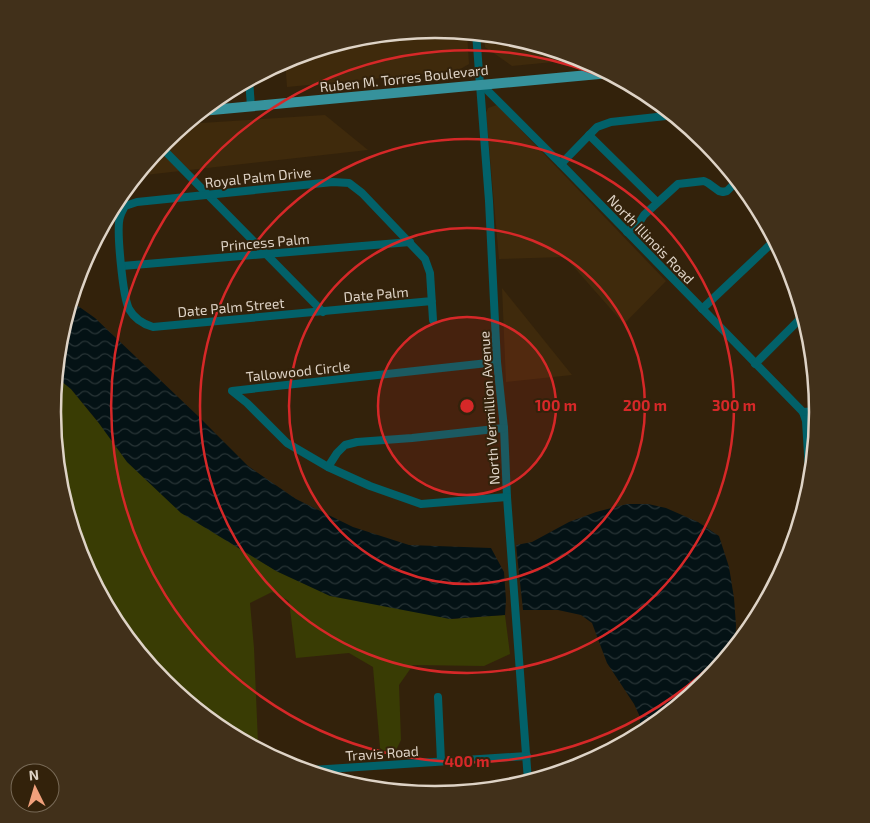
<svg xmlns="http://www.w3.org/2000/svg" width="870" height="823" font-family="'Exo 2',sans-serif">
  <style>
    .built { fill: #3f2a0c }
    .grass { fill: #393c04 }
    .water { fill: url(#water-waves) }
    .lines { fill: none; stroke-linecap: round; stroke-linejoin: round }
    .minor { stroke: #026169; stroke-width: 8 }
    .major { stroke: #36929c; stroke-width: 10 }
    .ring { fill: none; stroke: #d62828; stroke-width: 2.5 }
    .labels { text-anchor: middle; dominant-baseline: central; stroke-width: 4; stroke-linejoin: round; paint-order: stroke }
    .street-label { font-size: 14px; fill: #ded3c6; stroke: #33220b }
    .rim { fill: none; stroke: #ded3c6; stroke-width: 2.5 }
    .centre { fill: #d62828; stroke: #33220b; stroke-width: 2.5 }
    .ring-label { font-size: 15px; text-anchor: middle; font-weight: bold; fill: #d62828; stroke: #33220b; stroke-width: 4; stroke-linejoin: round; paint-order: stroke }
  </style>
  <defs>
    <pattern id="water-waves" width="16" height="10" patternUnits="userSpaceOnUse" patternTransform="scale(1.25)"><rect width="16" height="10" fill="#041215"/><path d="M0 5q4-4 8 0t8 0" fill="none" stroke="#283436"/></pattern>
  </defs>
  <rect width="100%" height="100%" fill="#33220b"/>
  <!-- built -->
  <g class="built">
    <polygon points="435,29 467,32 469,64 457,71 287,87 285,60 289,58 361,36"/>
    <polygon points="484,34 510,36 584,59 512,66 485,47"/>
    <polygon points="497,105 666,281 624,324 565,257 499,259 486,113 488,108"/>
    <polygon points="325,115 368,150 136,176 165,141 185,124"/>
    <polygon points="502,288 572,375 506,382"/>
  </g>
  <!-- grass -->
  <polygon class="grass" points="56,377 71,389 98,422 450,619 505,615 510,654 484,666 413,665 399,685 401,740 392,758 380,748 373,667 349,653 296,658 289,601 272,592 250,603 254,648 258,743 221,728 164,682 117,624 81,558 60,486 52,411"/>
  <!-- water -->
  <g class="water">
    <polygon points="71,301 95,318 198,416 248,466 296,499 353,527 409,545 491,548 504,572 506,600 505,615 450,619 330,596 276,571 181,513 127,462 98,422 71,389 56,377 60,337"/>
    <polygon points="627,504 648,504 666,508 698,522 719,536 729,567 734,598 736,625 735,646 705,682 647,730 640,734 640,717 634,704 607,663 592,623 581,615 558,610 523,610 516,545 532,542 569,522 596,512"/>
  </g>
  <g class="lines">
    <!-- minor -->
    <g class="minor">
      <polyline points="476,33 489,201 497,362 504,428 507,497 528,781"/>
      <polyline points="249,79 251,107"/>
      <polyline points="481,84 561,164 803,412 806,421 810,487"/>
      <polyline points="589,135 657,202"/>
      <polyline points="160,146 323,312"/>
      <polyline points="561,164 597,127 611,122 675,115"/>
      <polyline points="627,232 639,223 644,215 678,184 704,181 708,183 719,191 723,192 727,191 738,180"/>
      <polyline points="122,266 410,242"/>
      <path d="M432 301 153 327C143 324 134 318 129 309 123 297 116 229 120 217 121 213 123 210 125 206L137 202 333 182 349 183 362 193 425 259 430 273 433 320"/>
      <polyline points="702,309 775,240"/>
      <polyline points="497,362 232,391 247,403 287,443 328,467 370,486 421,504 507,497"/>
      <polyline points="755,364 804,315"/>
      <polyline points="803,412 818,411"/>
      <polyline points="328,467 337,453 345,445 357,442 412,438 504,428"/>
      <polyline points="438,697 441,761"/>
      <polyline points="272,756 305,769 312,770 527,756"/>
    </g>
    <!-- major -->
    <polyline class="major" points="201,111 610,73"/>
  </g>
  <!-- distance rings -->
  <circle cx="467" cy="406" r="89" fill="#d62828" fill-opacity=".12"/>
  <g class="ring">
    <circle cx="467" cy="406" r="89"/>
    <circle cx="467" cy="406" r="178"/>
    <circle cx="467" cy="406" r="267"/>
    <path d="M769 595A356 356 0 1 1 708 144"/>
  </g>
  <g class="labels">
    <!-- street labels -->
    <g class="street-label">
      <text transform="translate(404 78) rotate(-6)">Ruben M. Torres Boulevard</text>
      <text transform="translate(258 177) rotate(-6)">Royal Palm Drive</text>
      <text transform="translate(651 239) rotate(46)">North Illinois Road</text>
      <text transform="translate(265 242) rotate(-5)">Princess Palm</text>
      <text transform="translate(376 294) rotate(-5)">Date Palm</text>
      <text transform="translate(231 307) rotate(-5)">Date Palm Street</text>
      <text transform="translate(298 371) rotate(-6)">Tallowood Circle</text>
      <text transform="translate(489 408) rotate(-94)">North Vermillion Avenue</text>
      <text transform="translate(382 753) rotate(-4)">Travis Road</text>
    </g>
  </g>
  <!-- crop -->
  <path d="M0 0H870V823H0ZM61 412a374 374 0 1 1 748 0a374 374 0 1 1-748 0Z" fill="#41301a" fill-rule="evenodd"/>
  <path class="rim" d="M61 412a374 374 0 1 1 748 0a374 374 0 1 1-748 0Z"/>
  <circle cx="467" cy="406" r="8" class="centre"/>
  <g class="ring-label">
    <text x="556" y="411">100 m</text>
    <text x="645" y="411">200 m</text>
    <text x="734" y="411">300 m</text>
    <text x="467" y="767">400 m</text>
  </g>
  <!-- north arrow -->
  <g transform="translate(35 788) rotate(355)"><circle r="24" fill="#33220b" stroke="#776956"/>
  <path d="M0-4L9 19L0 12L-9 19Z" fill="#f1a17c"/>
  <text y="-8" font-size="14" font-weight="bold" text-anchor="middle" fill="#ded3c6">N</text>
  </g>
</svg>
